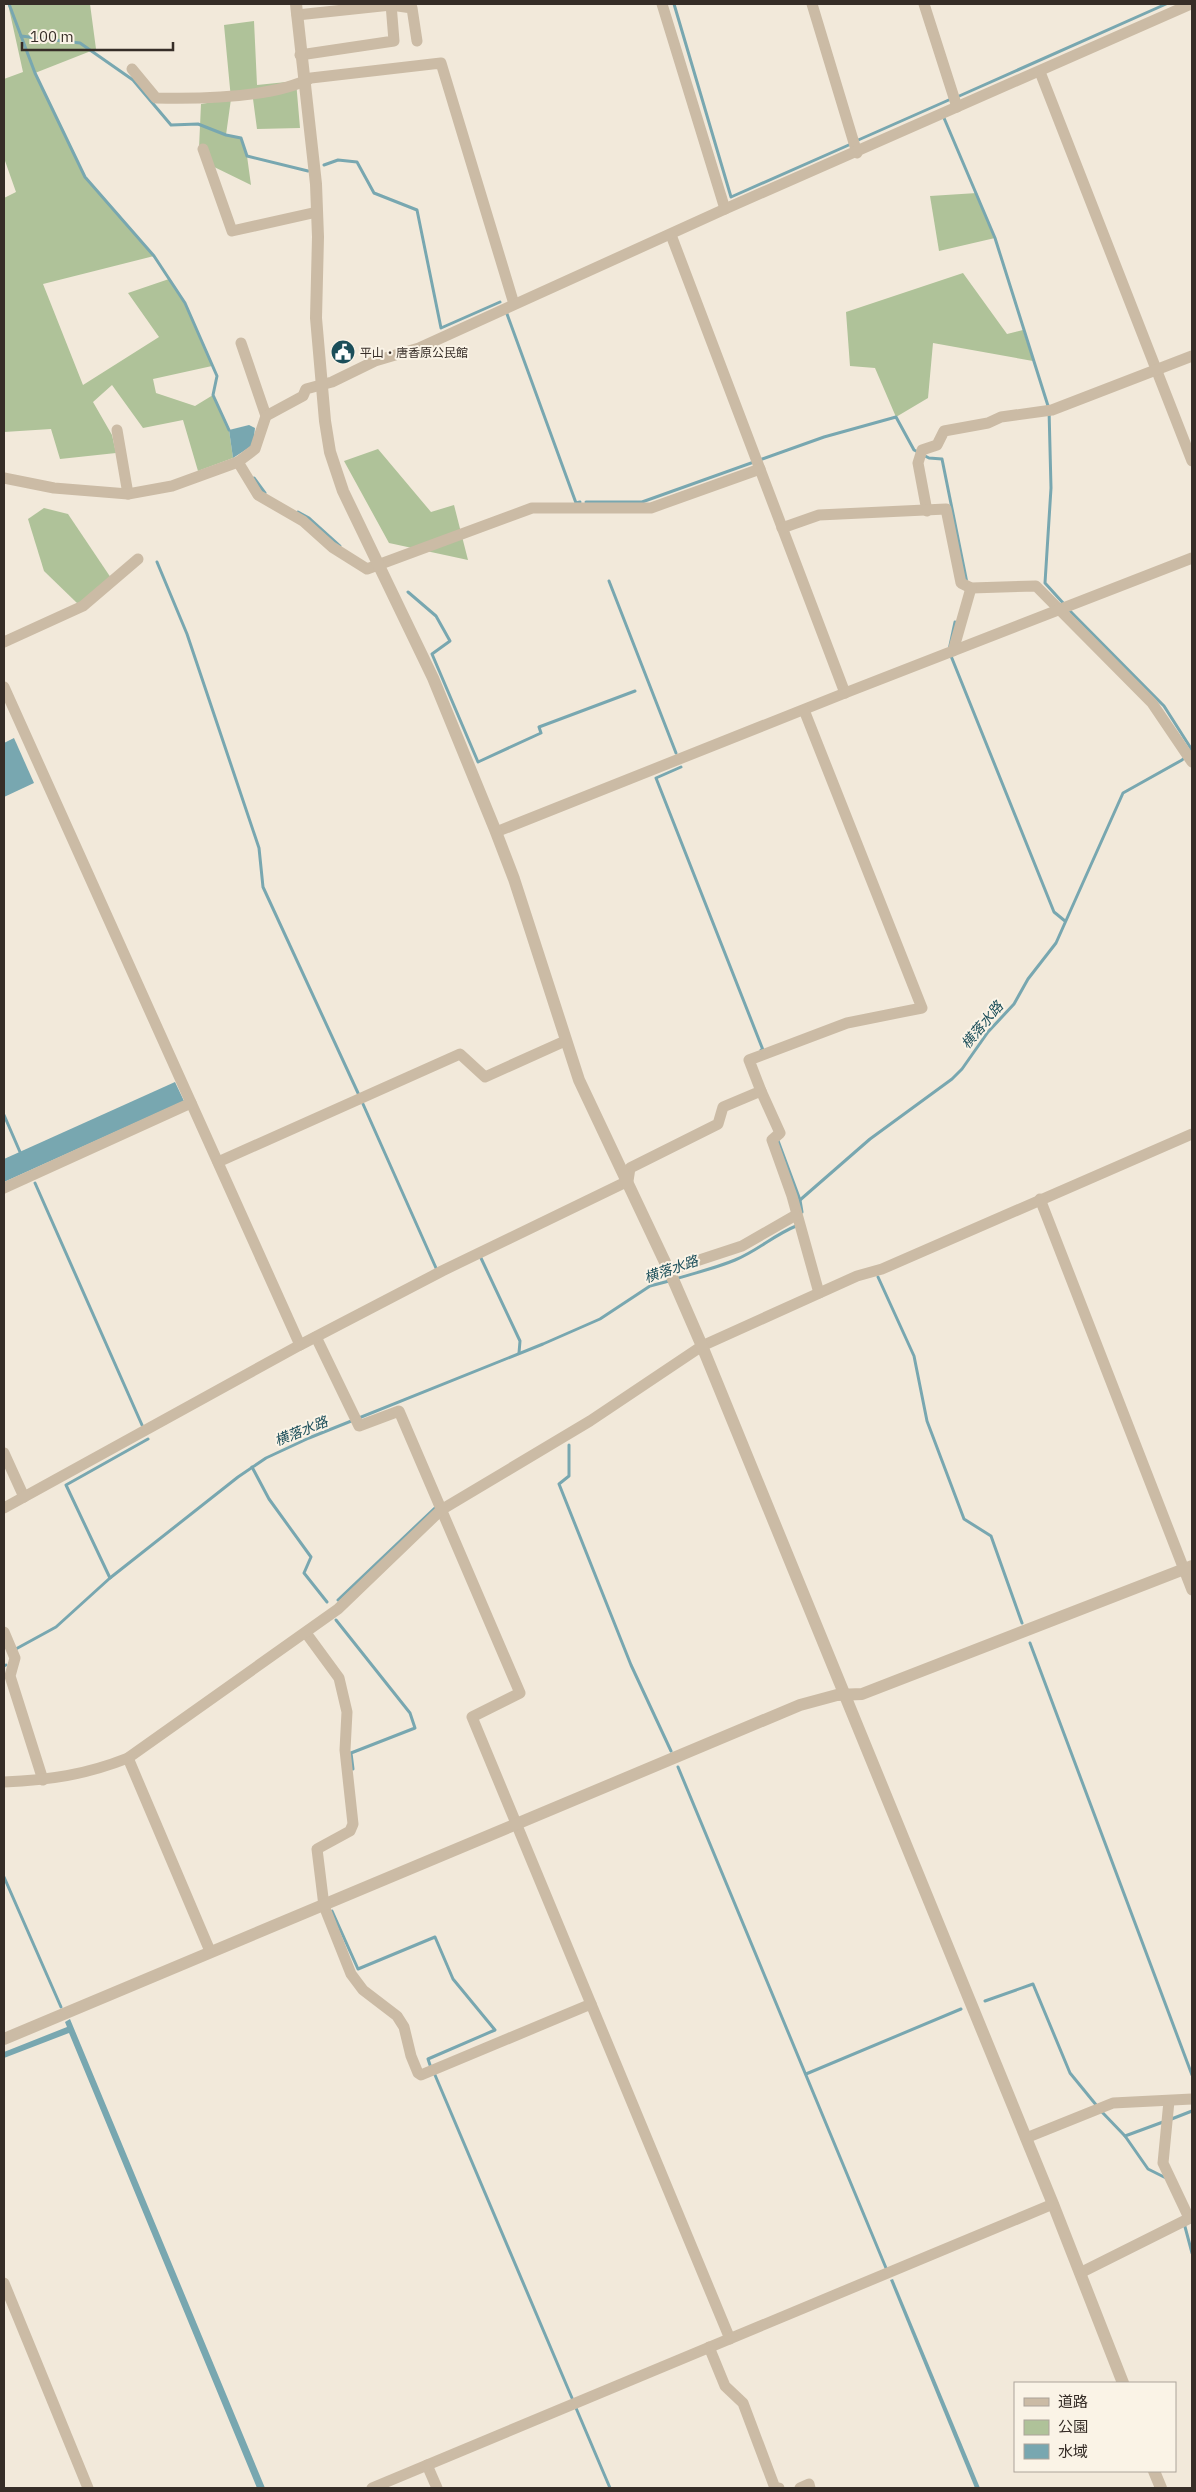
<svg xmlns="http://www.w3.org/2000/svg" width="1196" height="2492" font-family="'IBM Plex Sans','Noto Sans JP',sans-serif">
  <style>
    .green { fill: #afc299 }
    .water { fill: #78a7b0 }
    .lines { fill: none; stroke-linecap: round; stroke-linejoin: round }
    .stream { stroke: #78a7b0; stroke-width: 3 }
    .minor { stroke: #cbbba5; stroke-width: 11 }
    .tertiary { stroke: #cbbba5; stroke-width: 12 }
    .labels { text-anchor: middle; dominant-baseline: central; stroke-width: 4; stroke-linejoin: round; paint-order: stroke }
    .poi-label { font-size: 12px; fill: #362d27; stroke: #faf3e6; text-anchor: start }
    .water-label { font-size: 14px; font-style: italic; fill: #1b4e59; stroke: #faf3e6 }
  </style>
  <rect width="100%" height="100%" fill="#f2e9da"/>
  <!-- green -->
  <g class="green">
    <polygon points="8,4 90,4 96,49 35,73 85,177 154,256 43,284 83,385 159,337 128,293 169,279 185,303 212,366 153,379 156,393 195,406 213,395 229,430 233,458 198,471 183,420 143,428 112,385 93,402 112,435 116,453 60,459 51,429 4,432 4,198 16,192 4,158 4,79 23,72"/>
    <polygon points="254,21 257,85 296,81 300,128 257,129 253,99 231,99 226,135 241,138 247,156 251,185 206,163 199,148 201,104 231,99 224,25"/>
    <polygon points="977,193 995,238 939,251 930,196"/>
    <polygon points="963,273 1007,334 1023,330 1033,361 933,343 928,398 896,417 875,368 850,366 846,312"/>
    <polygon points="378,449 431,512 454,505 468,560 389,543 344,461"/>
    <polygon points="44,508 68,514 111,578 78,604 44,571 28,519"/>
  </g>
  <!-- water -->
  <g class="water">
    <polygon points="249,425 255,428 253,445 233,458 229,430"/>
    <polygon points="14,738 34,783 4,797 4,743"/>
    <polygon points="175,1082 184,1101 4,1182 4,1159"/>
    <polygon points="70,2019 265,2488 257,2488 69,2033 4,2058 4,2052 67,2027 65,2022"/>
    <polygon points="893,2279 980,2488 975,2488 890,2280"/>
  </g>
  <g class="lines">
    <!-- stream -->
    <g class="stream">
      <polyline points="9,4 35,73 85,177 154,256 185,303 217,376 213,395 229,430"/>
      <polyline points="674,4 731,197 851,144"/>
      <polyline points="21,36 80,43 133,80 171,125 198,124 226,135 241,138 247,156 308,171"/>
      <polyline points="957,97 1166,4"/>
      <polyline points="944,118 995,238 1049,409 1051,488 1045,583 1064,604"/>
      <polyline points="856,141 951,99"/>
      <polyline points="324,165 338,160 357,162 374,193 417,210 441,328 500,302"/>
      <polyline points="507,314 576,503 580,502"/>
      <polyline points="923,455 929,458 942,459 967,583"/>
      <polyline points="254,478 265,493"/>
      <polyline points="586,502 642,502 824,437 896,417 914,450 918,452"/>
      <polyline points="298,512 309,518 340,546"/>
      <polyline points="157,562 187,634 259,848 263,887 358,1093"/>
      <polyline points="609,581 676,753"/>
      <polyline points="408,592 436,616 450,641 432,654 478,762 541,733 539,727 635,691"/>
      <polyline points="1068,609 1164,706 1192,750"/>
      <polyline points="949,650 955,622"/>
      <polyline points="951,656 1054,912 1065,921"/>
      <polyline points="681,767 656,778 763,1050 761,1050"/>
      <polyline points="363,1104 436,1268"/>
      <polyline points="4,1115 20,1152"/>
      <polyline points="777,1138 800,1200"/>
      <polyline points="35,1183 142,1425"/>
      <polyline points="802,1212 800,1200 870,1139 952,1079 962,1069 988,1032 1014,1004 1028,979 1056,943 1123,793 1182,760 1192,751"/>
      <polyline points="480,1256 520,1341 519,1353"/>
      <polyline points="878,1277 914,1356 927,1421 964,1519 991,1536 1022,1623"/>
      <path d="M675 1279C695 1273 716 1268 735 1260 757 1251 774 1235 796 1226"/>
      <polyline points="569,1445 569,1476 559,1484 631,1665 671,1751"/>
      <polyline points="252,1467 269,1499 311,1557 304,1573 327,1602"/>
      <polyline points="110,1578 66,1485 148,1439"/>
      <polyline points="338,1600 436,1507"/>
      <polyline points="336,1620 410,1713 415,1728 351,1753 353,1769"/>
      <polyline points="1030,1643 1192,2075"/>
      <polyline points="14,1650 56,1627 110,1578 238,1477 266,1458 309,1438 543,1344 600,1319 650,1286 669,1281"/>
      <polyline points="4,1666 6,1665"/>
      <polyline points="678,1767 886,2268"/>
      <polyline points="4,1877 61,2007"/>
      <polyline points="332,1911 358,1969 435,1937 453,1979 495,2030 428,2059 430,2065"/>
      <polyline points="985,2001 1033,1984 1070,2073 1097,2106"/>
      <polyline points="806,2074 961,2009"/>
      <polyline points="435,2075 572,2398"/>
      <polyline points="1101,2111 1125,2136"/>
      <polyline points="1169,2120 1192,2111"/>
      <polyline points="1163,2122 1125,2136 1148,2169 1166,2178"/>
      <polyline points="1184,2223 1192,2253"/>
      <polyline points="576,2408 610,2488"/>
    </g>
    <!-- minor -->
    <g class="minor">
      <polyline points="662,4 725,209"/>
      <polyline points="812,4 857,153"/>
      <polyline points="924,4 957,107"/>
      <polyline points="297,15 391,5 412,8 417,41"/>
      <polyline points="300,55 394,41 391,4"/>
      <path d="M132 69 156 98C200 99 272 98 311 78L441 63 514 304"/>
      <polyline points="1040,72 1192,461"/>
      <polyline points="203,149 232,231 317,212"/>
      <polyline points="671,235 845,693"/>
      <polyline points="241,343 266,416"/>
      <polyline points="117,430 128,494"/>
      <polyline points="238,462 258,495 303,521 332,547 367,569 532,508 651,508 760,469"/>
      <polyline points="4,478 54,488 128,494 172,486 238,462 255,449 266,416 303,396 306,389 332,382 375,361 419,348 725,209 1191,4"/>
      <polyline points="927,511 918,463 922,450 937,445 944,431 988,423 1001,417 1052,410 1192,356"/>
      <polyline points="782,528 819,515 946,509 961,583 971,588 1036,586 1152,703 1192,762"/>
      <polyline points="4,642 83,606 138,559"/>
      <polyline points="953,651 971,588"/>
      <polyline points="4,687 300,1345"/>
      <polyline points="496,832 845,693 1192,558"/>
      <polyline points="761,1091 780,1133 772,1140 792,1196 819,1293"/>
      <polyline points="218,1162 460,1054 485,1077 565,1041"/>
      <polyline points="4,1188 191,1103"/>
      <polyline points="1040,1199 1192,1590"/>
      <polyline points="669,1270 742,1246 796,1215"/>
      <polyline points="316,1337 359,1426 399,1411 520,1693 472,1717 730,2339"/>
      <polyline points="4,1453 24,1497"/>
      <polyline points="4,1508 300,1345 442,1271 628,1181 630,1168 718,1124 723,1107 761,1091 749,1060 847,1023 922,1008 804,710"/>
      <polyline points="4,1632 15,1658 10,1676 43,1780"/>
      <polyline points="306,1633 339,1678 347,1712 345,1750 353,1824 350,1831 317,1849 324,1906 351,1974 363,1990 397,2016 404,2027 411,2056 418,2073 421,2075 591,2004"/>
      <polyline points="128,1758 210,1951"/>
      <path d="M4 1782C49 1780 85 1775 128 1758L338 1609 441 1510 590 1421 702 1346 857 1276 882 1269 1192 1134"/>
      <polyline points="1169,2101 1163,2163 1189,2218"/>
      <polyline points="1026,2138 1113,2103 1192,2099"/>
      <polyline points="1080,2273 1192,2217"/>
      <polyline points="4,2283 88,2488"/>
      <polyline points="709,2347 725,2386 743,2403 775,2488 779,2488"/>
      <polyline points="427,2465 437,2488"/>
      <polyline points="372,2488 1053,2204"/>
      <polyline points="800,2488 809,2484 810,2488"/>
    </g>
    <!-- tertiary -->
    <g class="tertiary">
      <polyline points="296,4 316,184 318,237 316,318 325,421 330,452 343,491 433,678 496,832 514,879 579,1080 672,1277 702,1346 1053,2204 1123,2383"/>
      <polyline points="4,2039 800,1705 837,1695 862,1694 1192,1566"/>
      <polyline points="1154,2471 1161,2488"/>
    </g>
  </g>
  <!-- icons -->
  <defs>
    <symbol id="civic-disc" viewBox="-11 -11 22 22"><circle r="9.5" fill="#1b4e59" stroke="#faf3e6"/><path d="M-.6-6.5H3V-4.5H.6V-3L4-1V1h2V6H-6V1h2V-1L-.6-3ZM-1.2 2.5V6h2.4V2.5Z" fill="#fff"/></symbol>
  </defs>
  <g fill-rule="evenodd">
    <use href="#civic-disc" x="329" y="338" width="28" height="28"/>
  </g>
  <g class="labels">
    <!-- poi labels -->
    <g class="poi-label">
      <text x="360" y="352">平山・唐香原公民館</text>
    </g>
    <!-- water labels -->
    <g class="water-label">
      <text transform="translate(982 1025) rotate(-50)">横落水路</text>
      <text transform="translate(671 1269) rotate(-19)">横落水路</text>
      <text transform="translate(301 1431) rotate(-22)">横落水路</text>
    </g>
  </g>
  <!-- border -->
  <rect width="1196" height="2492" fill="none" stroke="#362d27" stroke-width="10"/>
  <!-- legend -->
  <rect x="1014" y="2382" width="162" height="90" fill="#faf3e6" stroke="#aca49a"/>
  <rect x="1024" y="2398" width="25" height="8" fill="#cbbba5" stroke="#aca49a"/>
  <text x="1058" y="2407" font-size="15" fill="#362d27">道路</text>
  <rect x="1024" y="2420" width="25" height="15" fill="#afc299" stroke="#aca49a"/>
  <text x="1058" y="2432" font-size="15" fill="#362d27">公園</text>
  <rect x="1024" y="2444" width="25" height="15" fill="#78a7b0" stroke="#aca49a"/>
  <text x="1058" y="2457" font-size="15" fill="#362d27">水域</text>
  <!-- scale -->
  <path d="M22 42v8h151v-8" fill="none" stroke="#362d27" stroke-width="2.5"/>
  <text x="30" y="42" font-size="15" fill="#362d27" stroke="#faf3e6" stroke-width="4" paint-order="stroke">100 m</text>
</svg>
